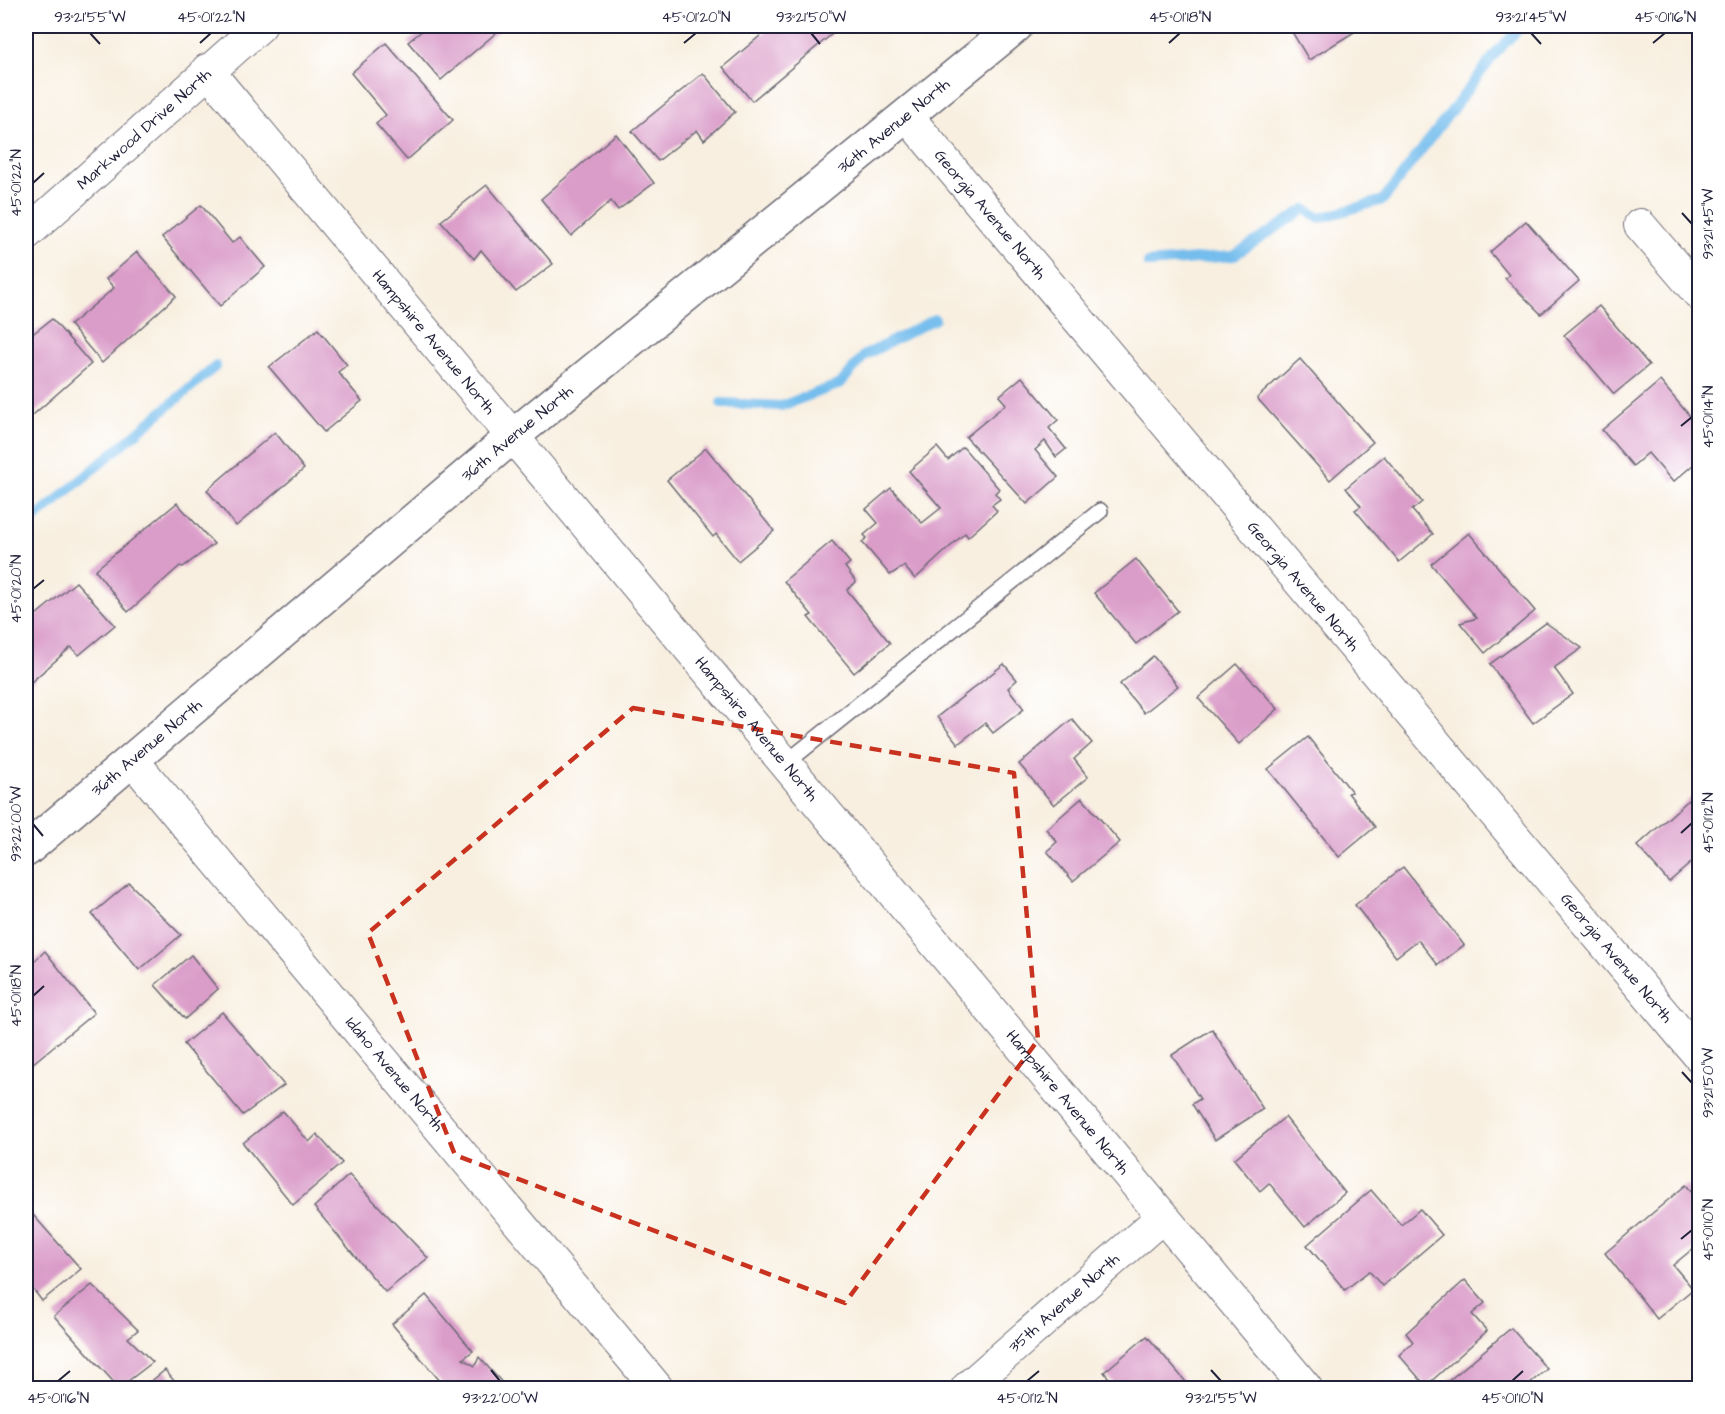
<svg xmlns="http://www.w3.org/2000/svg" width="1725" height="1414" font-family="'Architects Daughter',sans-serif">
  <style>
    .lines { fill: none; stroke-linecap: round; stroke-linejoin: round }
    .stream { stroke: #74bded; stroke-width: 10 }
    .building { fill: #da9cc9 }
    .service-casing { stroke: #6d6a75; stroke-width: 18 }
    .minor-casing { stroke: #6d6a75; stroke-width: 34 }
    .tertiary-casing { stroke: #6d6a75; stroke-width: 36 }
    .service { stroke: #fff; stroke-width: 15 }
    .minor { stroke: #fff; stroke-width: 32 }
    .tertiary { stroke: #fff; stroke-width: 33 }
    .marked { fill: none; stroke: #c8321e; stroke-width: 4.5; stroke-dasharray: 12 8; stroke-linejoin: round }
    .ticks { fill: none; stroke: #22223b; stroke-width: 2 }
    .labels { text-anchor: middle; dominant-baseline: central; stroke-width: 5; stroke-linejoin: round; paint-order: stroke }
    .street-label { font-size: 16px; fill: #22223b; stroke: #fff }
    .neatline { fill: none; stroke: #22223b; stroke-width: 2 }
    .ticks-label { font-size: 15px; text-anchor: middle; fill: #22223b }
  </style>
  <rect width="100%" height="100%" fill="#fff"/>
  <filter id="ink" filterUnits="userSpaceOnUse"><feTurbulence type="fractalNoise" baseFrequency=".0167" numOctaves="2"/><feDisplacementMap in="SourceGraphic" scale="12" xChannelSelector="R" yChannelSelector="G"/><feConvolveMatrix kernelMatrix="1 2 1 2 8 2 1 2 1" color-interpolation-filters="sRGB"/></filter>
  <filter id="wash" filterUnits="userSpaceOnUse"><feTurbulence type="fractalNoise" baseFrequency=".008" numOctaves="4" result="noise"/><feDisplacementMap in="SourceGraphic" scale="24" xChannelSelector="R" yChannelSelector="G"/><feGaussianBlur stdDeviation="1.35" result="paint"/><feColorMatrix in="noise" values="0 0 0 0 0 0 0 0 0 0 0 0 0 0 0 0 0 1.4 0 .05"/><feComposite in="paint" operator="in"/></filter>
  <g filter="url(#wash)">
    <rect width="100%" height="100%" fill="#f8efe0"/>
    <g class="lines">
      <!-- stream -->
      <g class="stream">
        <polyline points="1148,263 1233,256 1305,209 1320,218 1383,200 1499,49 1522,26"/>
        <polyline points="721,403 781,406 840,384 865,355 935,319"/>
        <polyline points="26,526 216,366"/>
      </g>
    </g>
    <g id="blocks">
      <!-- building -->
      <g class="building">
        <polygon points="428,26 504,26 441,80 408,42"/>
        <polygon points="772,26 825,26 832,34 752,101 723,67"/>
        <polygon points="1292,26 1364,26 1309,60 1289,27"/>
        <polygon points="386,43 453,120 407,160 376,124 386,115 351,73"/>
        <polygon points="703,73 735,112 704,140 697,130 658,161 632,131"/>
        <polygon points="616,134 654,183 618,210 611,201 571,236 541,199"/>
        <polygon points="487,185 553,264 516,292 481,250 474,259 441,221"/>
        <polygon points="201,205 232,243 240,237 265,267 220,306 162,237"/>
        <polygon points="1526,221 1579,281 1541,314 1505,278 1509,275 1490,252"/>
        <polygon points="137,252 176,296 102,363 70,325 114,288 106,279"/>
        <polygon points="1599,306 1649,365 1614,394 1564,335"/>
        <polygon points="52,319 91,364 26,421 26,339"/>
        <polygon points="318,329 347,365 338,372 362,401 324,432 269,367"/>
        <polygon points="1300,359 1373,442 1330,480 1257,398"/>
        <polygon points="1022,377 1058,420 1049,428 1066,449 1056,457 1045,441 1035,450 1058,477 1027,504 966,437 1006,404 999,396"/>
        <polygon points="1660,381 1700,428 1700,459 1673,482 1648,453 1633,466 1602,430"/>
        <polygon points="275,432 304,469 236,526 207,490"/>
        <polygon points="937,447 948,460 963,447 999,489 995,493 1000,499 992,505 997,511 968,537 965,533 915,579 904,566 890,575 862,542 867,538 864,535 878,523 866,509 891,488 922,523 941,508 909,471"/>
        <polygon points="706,448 774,531 738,561 716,534 713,537 667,480"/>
        <polygon points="1384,456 1422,502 1412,510 1433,534 1399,562 1355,510 1361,506 1346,488"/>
        <polygon points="177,503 214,544 183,567 180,566 128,612 95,570"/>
        <polygon points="1469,533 1535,611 1485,653 1460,623 1477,618 1431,564"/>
        <polygon points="832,541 850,563 845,567 856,582 847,590 890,643 854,673 808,617 812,615 784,581"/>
        <polygon points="1136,559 1178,611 1136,644 1094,593"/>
        <polygon points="76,582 115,625 79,655 71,647 29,684 26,679 26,623"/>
        <polygon points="1546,623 1582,648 1554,668 1573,694 1533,723 1490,664"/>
        <polygon points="1153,656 1178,686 1144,713 1120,684"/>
        <polygon points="1004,664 1017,680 1008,688 1024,709 993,733 985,723 958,744 937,717"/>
        <polygon points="1237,664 1278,709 1239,744 1198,698"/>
        <polygon points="1072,719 1092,743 1074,759 1088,777 1054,805 1019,764"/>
        <polygon points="1308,737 1352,792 1348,793 1375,827 1339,857 1268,769"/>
        <polygon points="1694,795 1700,802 1700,855 1669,882 1637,846"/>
        <polygon points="1082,798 1120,842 1073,881 1047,851 1057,842 1046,829"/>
        <polygon points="1403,867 1464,945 1438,965 1418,940 1396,957 1355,905"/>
        <polygon points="129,883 181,935 139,970 92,914"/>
        <polygon points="45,951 94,1013 26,1069 26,969"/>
        <polygon points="191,955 218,989 185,1019 155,985"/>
        <polygon points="222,1012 284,1085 243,1115 184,1044"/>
        <polygon points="1212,1029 1263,1109 1215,1140 1192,1104 1200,1099 1172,1055"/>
        <polygon points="283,1111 309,1142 317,1134 342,1163 293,1205 243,1143"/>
        <polygon points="1285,1117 1345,1193 1305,1227 1269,1183 1260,1191 1234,1159"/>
        <polygon points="349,1175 428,1258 385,1292 314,1207"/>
        <polygon points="1686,1185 1700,1201 1700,1243 1673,1265 1693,1289 1657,1319 1605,1253"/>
        <polygon points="1371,1190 1401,1225 1420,1209 1442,1235 1382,1286 1369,1271 1345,1290 1307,1245"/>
        <polygon points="26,1207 81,1269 42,1301 26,1280"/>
        <polygon points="1465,1280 1485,1303 1472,1314 1487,1331 1426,1386 1399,1355 1413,1342 1406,1333"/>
        <polygon points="92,1285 138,1330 128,1338 153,1362 119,1388 54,1316"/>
        <polygon points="426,1295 473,1351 463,1359 475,1366 479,1357 507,1388 446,1388 392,1324"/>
        <polygon points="1511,1328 1547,1369 1524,1388 1440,1388"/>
        <polygon points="1147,1336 1191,1388 1117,1388 1104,1372"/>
        <polygon points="165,1370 180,1388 143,1388"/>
      </g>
    </g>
  </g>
  <g filter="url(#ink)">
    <use href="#blocks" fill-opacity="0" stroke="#6d6a75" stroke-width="1.5"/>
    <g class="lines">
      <defs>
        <polyline id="service" points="786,763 1100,511"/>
        <g id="minor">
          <path id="s1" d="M207 70 1306 1388"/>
          <path id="s2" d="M907 116 1700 1057"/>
          <polyline points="1640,225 1700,295"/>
          <path id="s3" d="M26 234 260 26"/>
          <path id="s4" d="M133 761 657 1388"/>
          <path id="s5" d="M967 1388 1162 1217"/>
        </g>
        <g id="tertiary">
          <path id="s6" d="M26 850 513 436 1016 26"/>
        </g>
      </defs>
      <!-- service casing -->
      <use href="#service" class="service-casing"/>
      <!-- minor casing -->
      <use href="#minor" class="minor-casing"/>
      <!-- tertiary casing -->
      <use href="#tertiary" class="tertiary-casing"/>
      <!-- service -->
      <use href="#service" class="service"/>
      <!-- minor -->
      <use href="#minor" class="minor"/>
      <!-- tertiary -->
      <use href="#tertiary" class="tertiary"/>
    </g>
  </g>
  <!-- marked area -->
  <path class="marked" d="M633 708 1014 773 1038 1040 845 1303 455 1155 368 933Z"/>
  <!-- ticks -->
  <path class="ticks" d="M90 33 100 44M811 33 820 44M1531 33 1541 44M200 43 211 33M684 43 696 33M1169 43 1180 33M1653 43 1665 33M33 183 44 173M1682 213 1692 224M1681 426 1692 417M33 589 44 580M33 824 43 836M1681 833 1692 823M33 996 44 986M1682 1072 1692 1083M1681 1239 1692 1230M491 1370 500 1381M1211 1370 1221 1381M58 1381 70 1371M1027 1381 1039 1371M1512 1381 1523 1371"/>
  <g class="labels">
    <!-- street labels -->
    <g class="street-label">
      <text stroke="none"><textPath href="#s6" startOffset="1130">36th Avenue North</textPath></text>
      <text stroke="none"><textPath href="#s3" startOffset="158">Markwood Drive North</textPath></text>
      <text stroke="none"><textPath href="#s2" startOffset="129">Georgia Avenue North</textPath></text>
      <text stroke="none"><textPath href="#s1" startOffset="354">Hampshire Avenue North</textPath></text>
      <text stroke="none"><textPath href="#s6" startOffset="644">36th Avenue North</textPath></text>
      <text stroke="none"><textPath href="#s2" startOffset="615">Georgia Avenue North</textPath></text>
      <text stroke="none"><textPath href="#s1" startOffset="858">Hampshire Avenue North</textPath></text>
      <text stroke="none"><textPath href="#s6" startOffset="158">36th Avenue North</textPath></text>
      <text stroke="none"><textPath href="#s2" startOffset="1101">Georgia Avenue North</textPath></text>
      <text stroke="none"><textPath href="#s4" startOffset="408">Idaho Avenue North</textPath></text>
      <text stroke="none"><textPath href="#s1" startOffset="1344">Hampshire Avenue North</textPath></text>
      <text stroke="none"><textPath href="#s5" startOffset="129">35th Avenue North</textPath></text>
    </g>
  </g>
  <!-- margin -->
  <rect width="1725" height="1414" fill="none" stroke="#fff" stroke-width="66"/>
  <rect x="33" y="33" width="1659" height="1348" class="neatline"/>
  <g class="ticks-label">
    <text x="90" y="22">93°21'55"W</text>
    <text x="211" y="22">45°01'22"N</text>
    <text x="696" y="22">45°01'20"N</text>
    <text x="811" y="22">93°21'50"W</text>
    <text x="1180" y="22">45°01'18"N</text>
    <text x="1531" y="22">93°21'45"W</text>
    <text x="1665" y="22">45°01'16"N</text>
    <text transform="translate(16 183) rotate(-90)" y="5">45°01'22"N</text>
    <text transform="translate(1708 224) rotate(-90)" y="5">93°21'45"W</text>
    <text transform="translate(1708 417) rotate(-90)" y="5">45°01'14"N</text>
    <text transform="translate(16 589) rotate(-90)" y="5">45°01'20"N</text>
    <text transform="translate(1708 823) rotate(-90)" y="5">45°01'12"N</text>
    <text transform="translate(16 824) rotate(-90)" y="5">93°22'00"W</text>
    <text transform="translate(16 996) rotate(-90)" y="5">45°01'18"N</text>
    <text transform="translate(1708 1083) rotate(-90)" y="5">93°21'50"W</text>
    <text transform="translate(1708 1230) rotate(-90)" y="5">45°01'10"N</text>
    <text x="58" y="1403">45°01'16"N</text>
    <text x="500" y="1403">93°22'00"W</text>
    <text x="1027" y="1403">45°01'12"N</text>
    <text x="1221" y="1403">93°21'55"W</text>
    <text x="1512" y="1403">45°01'10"N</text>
  </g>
</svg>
